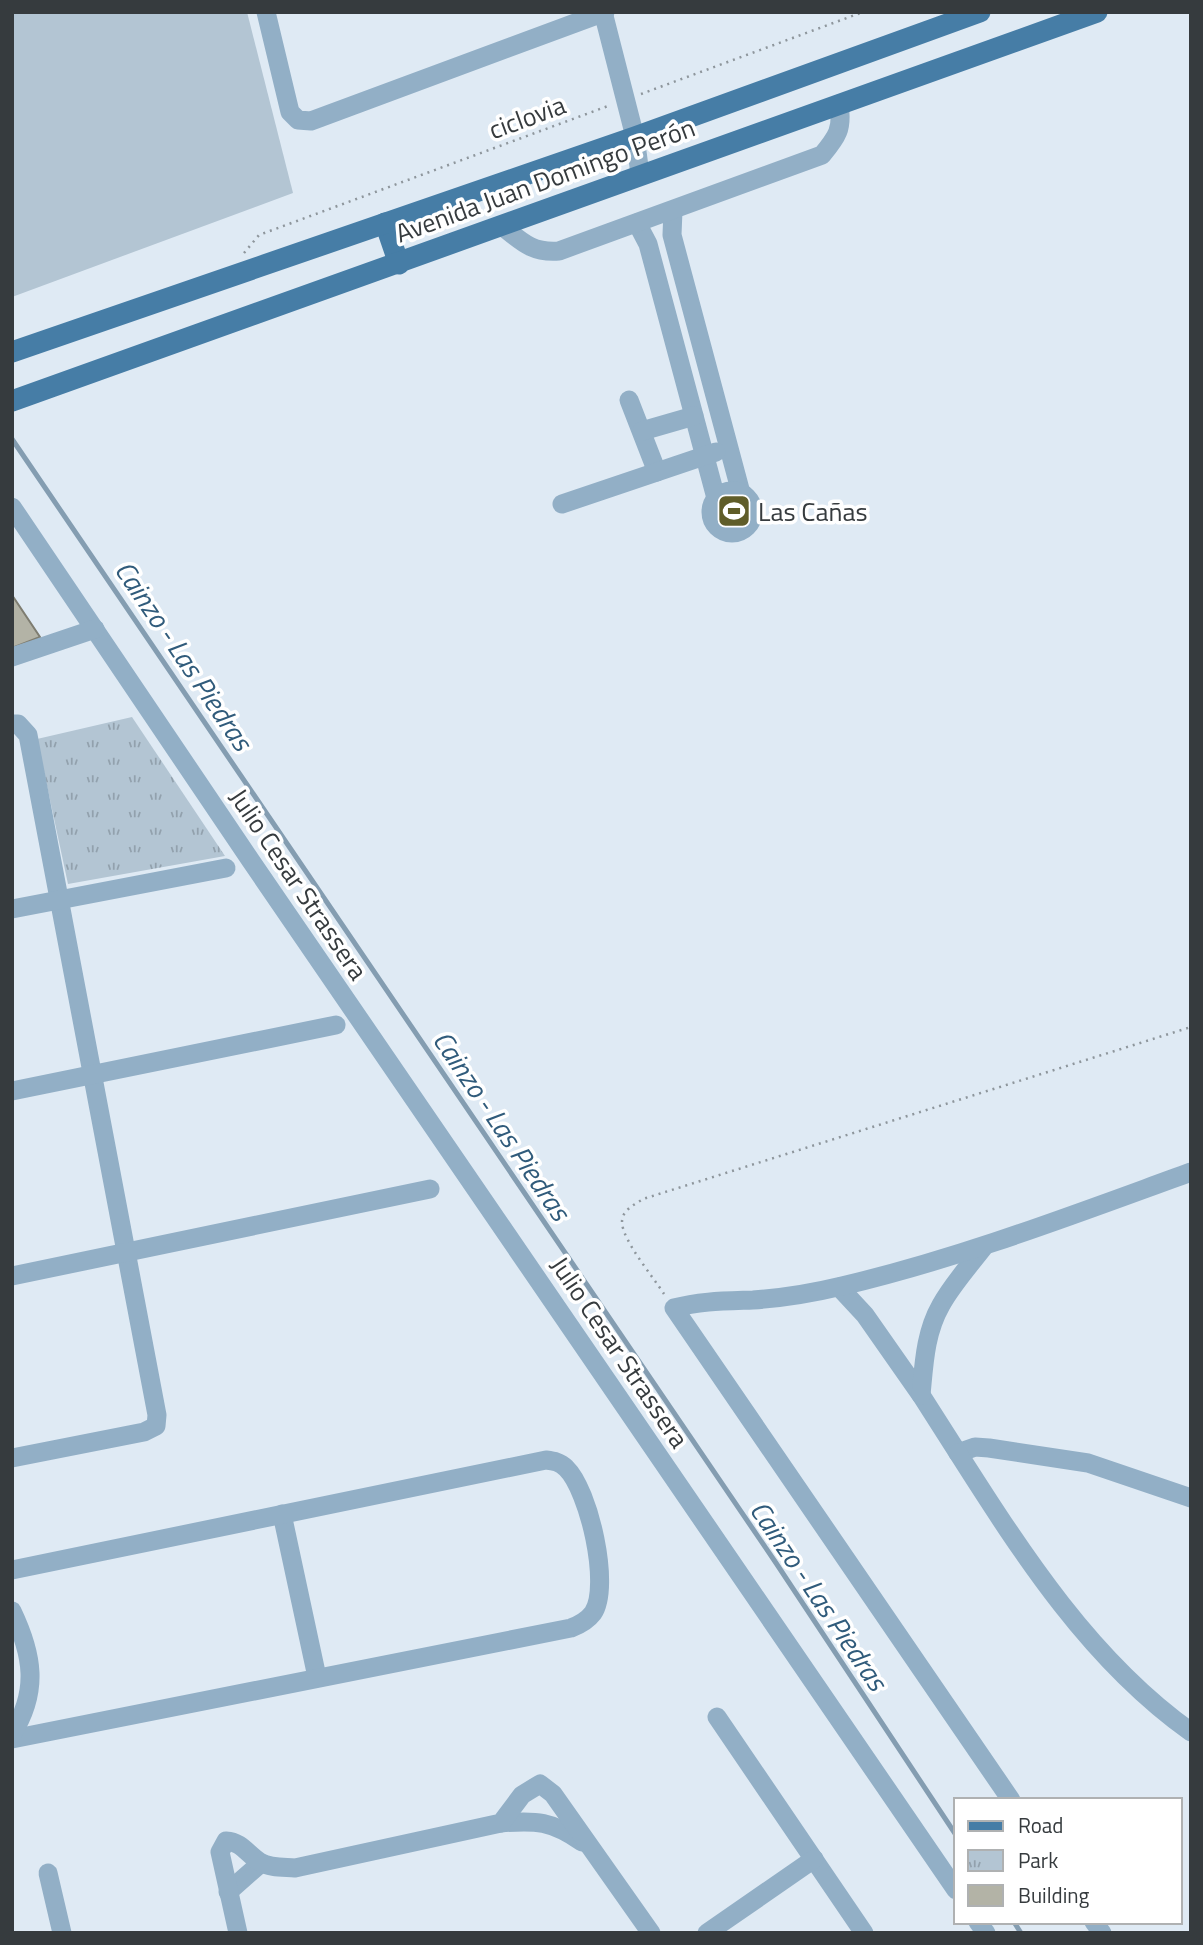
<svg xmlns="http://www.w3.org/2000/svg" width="1203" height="1945" font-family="'Titillium Web',sans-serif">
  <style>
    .grass { fill: #b3c5d3 }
    .park { fill: url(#park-tufts) }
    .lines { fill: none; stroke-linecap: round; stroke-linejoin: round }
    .stream { stroke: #849db1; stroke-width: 5 }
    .building { fill: #b3b3a6; stroke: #7e7d71; stroke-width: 2 }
    .path { stroke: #8e969c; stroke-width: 2.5; stroke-dasharray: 2 5; stroke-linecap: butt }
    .minor { stroke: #92afc6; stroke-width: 19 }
    .major { stroke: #467da6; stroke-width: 21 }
    .labels { text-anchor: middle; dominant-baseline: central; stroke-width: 7; stroke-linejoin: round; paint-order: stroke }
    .street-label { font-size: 26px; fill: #363b3e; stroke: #fff }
    .poi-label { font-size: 26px; fill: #363b3e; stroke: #fff; text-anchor: start }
    .water-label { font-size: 28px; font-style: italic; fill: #305b7b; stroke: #fff }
  </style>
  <defs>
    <pattern id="park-tufts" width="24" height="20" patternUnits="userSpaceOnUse" patternTransform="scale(1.75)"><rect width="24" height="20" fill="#b3c5d3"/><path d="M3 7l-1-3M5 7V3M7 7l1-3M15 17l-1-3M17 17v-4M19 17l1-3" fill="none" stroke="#92a1ad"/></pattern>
  </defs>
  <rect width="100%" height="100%" fill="#dfeaf4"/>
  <!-- grass -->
  <polygon class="grass" points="12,12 247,12 293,193 12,297"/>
  <!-- park -->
  <polygon class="park" points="132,717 225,856 68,884 37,739"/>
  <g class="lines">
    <!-- stream -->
    <g class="stream">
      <polyline points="12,439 776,1563 956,1835"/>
      <polyline points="1014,1922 1021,1933"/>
    </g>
  </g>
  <!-- building -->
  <polygon class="building" points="12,595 40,637 12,648"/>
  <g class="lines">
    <!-- path -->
    <g class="path">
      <polyline points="641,94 863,12"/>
      <polyline points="244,253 259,235 608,106"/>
      <path d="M664 1294C654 1278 622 1240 622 1222 622 1210 634 1205 643 1199L1191 1027"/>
    </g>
    <!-- minor -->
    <g class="minor">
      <polyline points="266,12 290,112 298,120 311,121 605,12"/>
      <polyline points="603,12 635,137 640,174"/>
      <polyline points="673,210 672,235 741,493"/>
      <polyline points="637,223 648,244 716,498"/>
      <path d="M502 226C522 242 532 253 559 251L822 155C837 137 843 129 839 104"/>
      <polyline points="629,400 657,472"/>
      <polyline points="642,431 694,416"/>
      <circle cx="732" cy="512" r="21"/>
      <polyline points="562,504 716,452"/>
      <polyline points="12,507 251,861 956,1890"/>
      <polyline points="12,657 95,629"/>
      <polyline points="12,724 18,724 28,735 157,1415 156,1426 144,1432 12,1458"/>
      <polyline points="12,909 226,868"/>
      <polyline points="12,1091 336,1025"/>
      <polyline points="12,1276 430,1189"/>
      <polyline points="839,1287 865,1315 921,1395 958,1453 975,1447 989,1448 1088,1463 1191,1498"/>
      <path d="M921 1395C924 1364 925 1333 941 1305 952 1285 969 1266 983 1248"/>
      <path d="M958 1453C1023 1555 1091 1661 1191 1732"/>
      <polyline points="282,1514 317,1677"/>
      <path d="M12 1570 546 1460C554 1461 560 1462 566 1468 589 1490 611 1586 593 1613 587 1621 579 1625 571 1628L12 1739"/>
      <path d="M12 1611C33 1655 39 1691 12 1734"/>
      <polyline points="717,1717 864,1933"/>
      <path d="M1011 1800 674 1308C700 1301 725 1301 753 1300 782 1298 813 1293 842 1286 961 1258 1075 1214 1191 1172"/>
      <path d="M501 1823C536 1820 552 1821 582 1842"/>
      <polyline points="48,1873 62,1933"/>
      <polyline points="228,1892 261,1863"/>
      <polyline points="978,1922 986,1933"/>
      <polyline points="1094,1922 1102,1933"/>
      <path d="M238 1933 220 1852 226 1841C242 1842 247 1854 260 1862 270 1868 284 1867 295 1868L501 1823 522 1795 540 1784 553 1794 651 1933"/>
      <polyline points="707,1933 814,1859"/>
    </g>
    <!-- major -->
    <g class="major">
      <polyline points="385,223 399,264"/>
      <polyline points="12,352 635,137 980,12"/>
      <polyline points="12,401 1097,12"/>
    </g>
  </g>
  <!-- icons -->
  <defs>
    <symbol id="stadium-square" viewBox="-11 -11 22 22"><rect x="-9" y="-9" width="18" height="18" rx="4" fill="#605d29" stroke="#fff"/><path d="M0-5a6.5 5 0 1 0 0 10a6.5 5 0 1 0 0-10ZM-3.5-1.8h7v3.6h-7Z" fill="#fff"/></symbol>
  </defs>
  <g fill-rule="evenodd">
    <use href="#stadium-square" x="715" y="492" width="38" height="38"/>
  </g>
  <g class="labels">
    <!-- street labels -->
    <g class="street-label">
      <text transform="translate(527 117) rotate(-20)">ciclovia</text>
      <text transform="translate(545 180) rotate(-20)">Avenida Juan Domingo Perón</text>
      <text transform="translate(299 884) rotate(56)">Julio Cesar Strassera</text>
      <text transform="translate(620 1352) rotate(56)">Julio Cesar Strassera</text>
    </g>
    <!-- poi labels -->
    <g class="poi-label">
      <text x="758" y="511">Las Cañas</text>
    </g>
    <!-- water labels -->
    <g class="water-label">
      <text transform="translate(184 655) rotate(56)">Cainzo - Las Piedras</text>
      <text transform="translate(502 1125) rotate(56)">Cainzo - Las Piedras</text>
      <text transform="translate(819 1595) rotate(56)">Cainzo - Las Piedras</text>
    </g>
  </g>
  <!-- border -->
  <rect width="1203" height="1945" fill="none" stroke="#363b3e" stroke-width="28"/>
  <!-- legend -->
  <rect x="954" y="1798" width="228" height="126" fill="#ffffff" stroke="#afb1b2" stroke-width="2"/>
  <rect x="968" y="1821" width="35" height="10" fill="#467da6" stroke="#afb1b2" stroke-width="2"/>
  <text x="1018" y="1833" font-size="21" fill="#363b3e">Road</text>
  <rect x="968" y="1850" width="35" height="21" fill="url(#park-tufts)" stroke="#afb1b2" stroke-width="2"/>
  <text x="1018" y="1868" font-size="21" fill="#363b3e">Park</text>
  <rect x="968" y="1885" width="35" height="21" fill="#b3b3a6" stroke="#afb1b2" stroke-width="2"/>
  <text x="1018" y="1903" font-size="21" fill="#363b3e">Building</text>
</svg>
